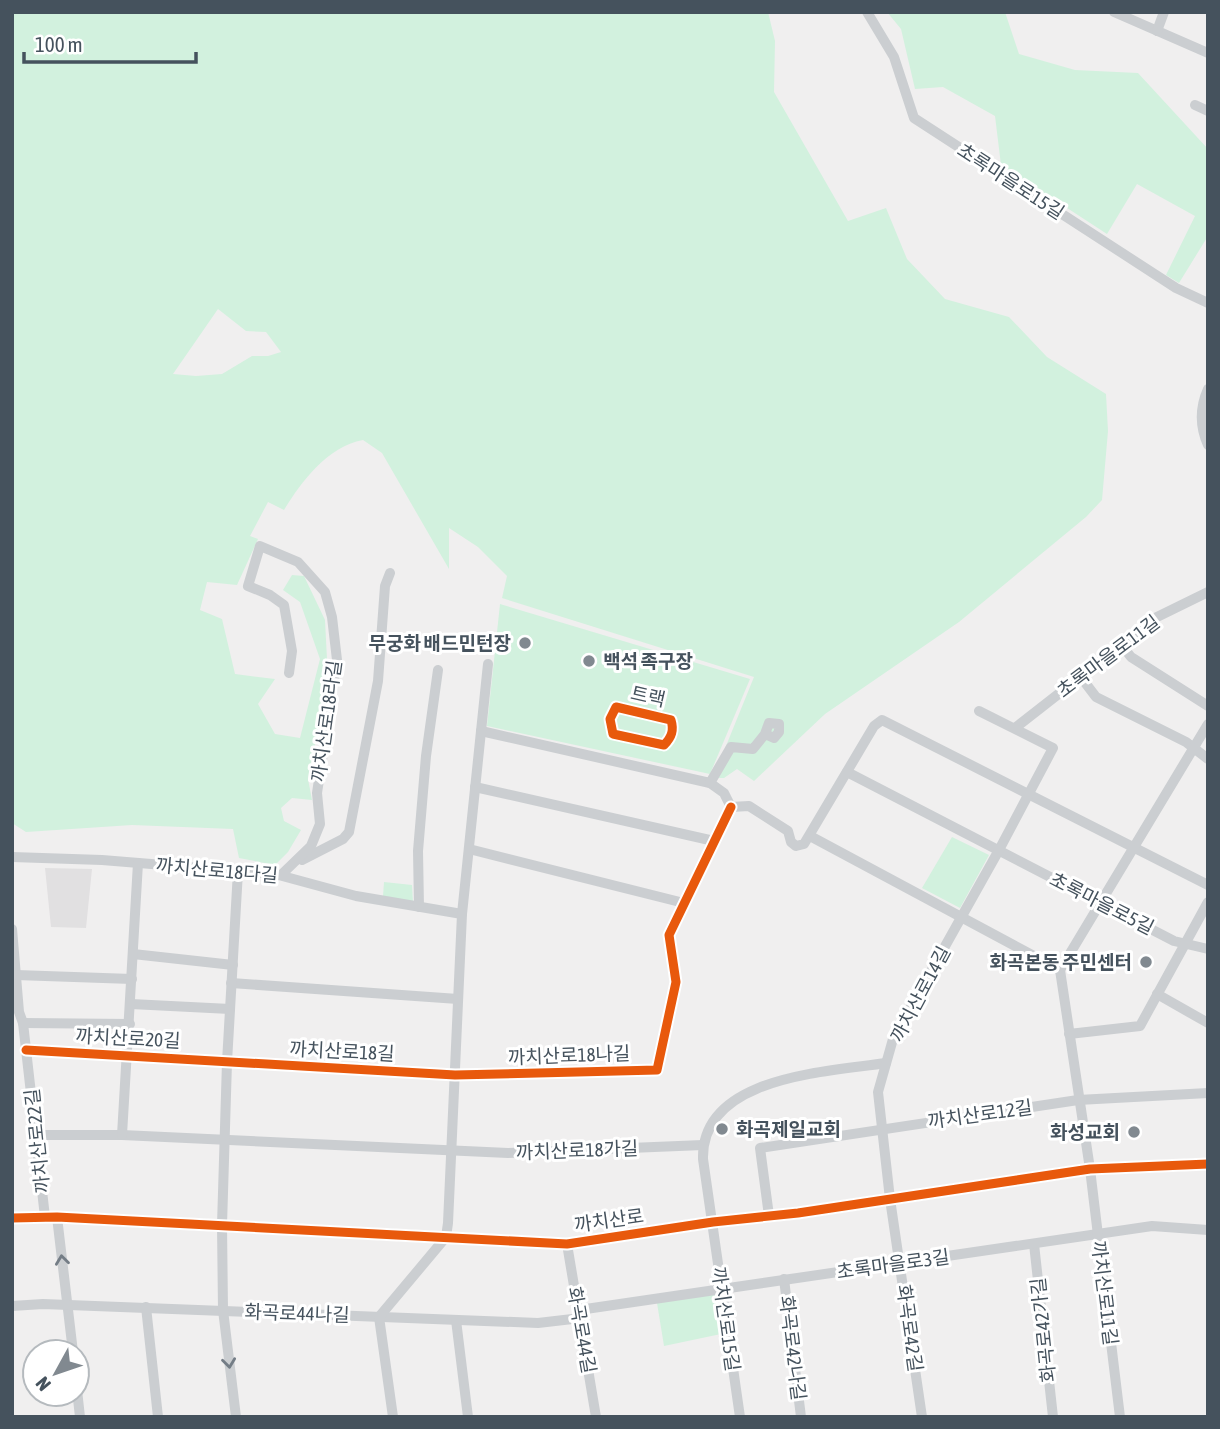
<svg xmlns="http://www.w3.org/2000/svg" width="1220" height="1429" font-family="'Asap Condensed','Noto Sans KR',sans-serif">
  <style>
    .education { fill: #e1e0e1 }
    .green { fill: #d2f1de; fill-rule: evenodd }
    .lines { fill: none; stroke-linecap: round; stroke-linejoin: round }
    .minor { stroke: #cbced1; stroke-width: 10 }
    .tertiary { stroke: #cbced1; stroke-width: 12 }
    .cycleway-casing { stroke: #fff; stroke-width: 13 }
    .cycleway { stroke: #e8590c; stroke-width: 9 }
    .oneway { stroke: #747d86 }
    .poi-dot { fill: #818990; stroke: #fff; stroke-width: 2.5 }
    .labels { text-anchor: middle; dominant-baseline: central; stroke-width: 6; stroke-linejoin: round; paint-order: stroke }
    .street-label { font-size: 19px; fill: #45525d; stroke: #fff }
    .poi-label { font-size: 19px; font-weight: bold; fill: #45525d; stroke: #fff; text-anchor: end }
  </style>
  <rect width="100%" height="100%" fill="#f0efef"/>
  <!-- education -->
  <polygon class="education" points="45,868 92,869 86,928 51,927"/>
  <!-- green -->
  <g class="green">
    <path d="M12 12H768L775 41 774 92 848 221 886 208 907 259 945 299 1009 317 1047 357 1106 394 1108 431 1102 500 1086 517 959 622 825 714 754 781 737 769 724 778H719L715 773 754 677 502 598 507 576 478 547 449 528V569L382 453 363 440C327 447 302 481 284 510L268 502 250 536 258 539 237 585 207 582 200 610 222 619 235 674 275 679 258 704 275 734 300 738 320 659 300 602 283 590 292 575 304 576 325 620 328 679 308 779 312 800 292 798 281 808 284 821 301 830 288 852 275 865 239 858 233 829 132 825 26 832 12 823ZM218 309 246 331 266 332 281 352 268 356H252L222 374 196 376 173 374Z"/>
    <polygon points="887,12 1005,12 1019,54 1075,70 1138,73 1208,149 1208,236 1179,283 1166,275 1195,216 1137,184 1107,234 1001,165 995,116 943,87 915,89 901,29"/>
    <polygon points="500,604 750,679 710,774 487,726"/>
    <polygon points="952,837 989,855 960,908 922,888"/>
    <polygon points="384,882 412,885 413,902 383,896"/>
    <polygon points="716,1294 721,1334 664,1346 657,1303"/>
  </g>
  <g class="lines">
    <!-- minor -->
    <g class="minor">
      <polyline points="867,12 894,57 914,118 1176,288 1208,303"/>
      <polyline points="1114,12 1208,53"/>
      <polyline points="1157,31 1164,12"/>
      <polyline points="1195,105 1208,111"/>
      <path d="M1208 389C1200 407 1200 427 1208 445"/>
      <polyline points="1120,643 1131,657 1208,706"/>
      <polyline points="1080,676 1096,697 1186,742 1208,759"/>
      <polyline points="1015,728 1157,617 1208,592"/>
      <polyline points="481,731 710,783 724,793 731,807"/>
      <polyline points="847,772 1174,941 1208,949"/>
      <polyline points="710,783 731,747 753,749 765,734 774,738 779,732 779,724 769,723 765,734"/>
      <polyline points="475,787 714,841"/>
      <polyline points="731,807 749,806 788,831 791,842 796,846 804,844 874,726 882,720 1208,885"/>
      <polyline points="810,836 1060,970"/>
      <polyline points="469,849 684,903"/>
      <polyline points="12,857 102,860 275,874 356,896 462,914"/>
      <polyline points="302,860 343,839 349,832 378,681 385,586 390,573"/>
      <polyline points="281,875 311,846 320,824 317,793 337,660 332,617 325,592 298,562 260,546 248,586 270,595 284,605 292,651 289,673"/>
      <polyline points="419,907 418,851 426,756 438,670"/>
      <polyline points="12,929 19,1012 23,1023 45,1217"/>
      <polyline points="133,954 233,965"/>
      <polyline points="16,975 132,979"/>
      <polyline points="231,983 458,999"/>
      <polyline points="1157,994 1208,1023"/>
      <polyline points="131,1004 230,1009"/>
      <polyline points="23,1023 130,1024"/>
      <polyline points="1069,1034 1140,1026 1208,902"/>
      <polyline points="26,1050 455,1075 657,1070 676,982 669,935 731,807"/>
      <polyline points="36,1135 122,1135 508,1153 703,1145"/>
      <polyline points="122,1135 138,863"/>
      <polyline points="769,1216 760,1148 1078,1100 1208,1093"/>
      <polyline points="57,1217 73,1352"/>
      <polyline points="567,1244 596,1417"/>
      <polyline points="1034,1244 1053,1417"/>
      <polyline points="784,1279 801,1417"/>
      <polyline points="12,1306 43,1304 538,1323 581,1318"/>
      <polyline points="146,1307 158,1417"/>
      <polyline points="579,1310 1152,1226 1208,1230"/>
      <polyline points="456,1320 468,1417"/>
      <polyline points="77,1390 80,1417"/>
      <polyline points="236,1417 223,1310 222,1225 227,1062 238,871"/>
      <polyline points="393,1417 379,1317 446,1237 448,1223 462,914 488,664"/>
      <path d="M740 1417 703 1159C701 1076 827 1072 886 1063"/>
      <polyline points="922,1417 890,1199 878,1092 893,1039 999,850 1053,748 979,711"/>
      <polyline points="1120,1417 1090,1169 1060,970 1208,724"/>
    </g>
    <!-- tertiary -->
    <polyline class="tertiary" points="12,1218 57,1217 567,1244 713,1222 798,1213 1090,1169 1208,1164"/>
    <defs>
      <g id="cycleway">
        <path d="M616 707 671 720C674 730 672 737 664 745L613 734 610 719Z"/>
        <polyline points="26,1050 455,1075 657,1070 676,982 669,935 731,807"/>
        <polyline points="12,1218 57,1217 567,1244 713,1222 798,1213 1090,1169 1208,1164"/>
      </g>
    </defs>
    <!-- cycleway casing -->
    <use href="#cycleway" class="cycleway-casing"/>
    <!-- cycleway -->
    <use href="#cycleway" class="cycleway"/>
  </g>
  <!-- one-way arrows -->
  <defs><path id="oneway-chevron" d="M-2-3.5L2.5 0L-2 3.5" fill="none" stroke-width="1.6" stroke-linecap="round" stroke-linejoin="round" transform="scale(1.75)"/></defs>
  <g class="oneway">
    <use href="#oneway-chevron" transform="translate(62 1260) rotate(-97)"/>
    <use href="#oneway-chevron" transform="translate(229 1363) rotate(83)"/>
  </g>
  <!-- markers -->
  <g class="poi-dot">
    <circle cx="525" cy="643" r="7"/>
    <circle cx="589" cy="661" r="7"/>
    <circle cx="1146" cy="962" r="7"/>
    <circle cx="722" cy="1129" r="7"/>
    <circle cx="1134" cy="1132" r="7"/>
  </g>
  <g class="labels">
    <!-- street labels -->
    <g class="street-label">
      <text transform="translate(1011 181) rotate(33)">초록마을로15길</text>
      <text transform="translate(1108 656) rotate(-37)">초록마을로11길</text>
      <text transform="translate(648 696) rotate(13)">트랙</text>
      <text transform="translate(326 721) rotate(-82)">까치산로18라길</text>
      <text transform="translate(217 870) rotate(5)">까치산로18다길</text>
      <text transform="translate(1102 903) rotate(27)">초록마을로5길</text>
      <text transform="translate(920 994) rotate(-62)">까치산로14길</text>
      <text transform="translate(128 1038) rotate(3)">까치산로20길</text>
      <text transform="translate(342 1051) rotate(3)">까치산로18길</text>
      <text transform="translate(569 1055) rotate(-2)">까치산로18나길</text>
      <text transform="translate(980 1114) rotate(-8)">까치산로12길</text>
      <text transform="translate(37 1141) rotate(-96)">까치산로22길</text>
      <text transform="translate(577 1150) rotate(-2)">까치산로18가길</text>
      <text transform="translate(609 1220) rotate(-8)">까치산로</text>
      <text transform="translate(893 1264) rotate(-8)">초록마을로3길</text>
      <text transform="translate(1105 1293) rotate(83)">까치산로11길</text>
      <text transform="translate(297 1313) rotate(2)">화곡로44나길</text>
      <text transform="translate(726 1319) rotate(82)">까치산로15길</text>
      <text transform="translate(910 1328) rotate(82)">화곡로42길</text>
      <text transform="translate(582 1330) rotate(80)">화곡로44길</text>
      <text transform="translate(1043 1330) rotate(-96)">화곡로42가길</text>
      <text transform="translate(793 1348) rotate(83)">화곡로42나길</text>
    </g>
    <!-- poi labels -->
    <g class="poi-label">
      <text x="511" y="643">무궁화 배드민턴장</text>
      <text x="603" y="661" text-anchor="start">백석 족구장</text>
      <text x="1132" y="962">화곡본동 주민센터</text>
      <text x="736" y="1129" text-anchor="start">화곡제일교회</text>
      <text x="1120" y="1132">화성교회</text>
    </g>
  </g>
  <!-- border -->
  <rect width="1220" height="1429" fill="none" stroke="#45525d" stroke-width="28"/>
  <!-- north arrow -->
  <g transform="translate(56 1373) rotate(230)"><circle r="33" fill="#ffffff" stroke="#b5babe" stroke-width="2"/>
  <path d="M0-5L12 26L0 18L-12 26Z" fill="#818990"/>
  <text y="-10" font-size="19" font-weight="bold" text-anchor="middle" fill="#45525d">N</text>
  </g>
  <!-- scale -->
  <path d="M24 52v10h172v-10" fill="none" stroke="#45525d" stroke-width="3.5"/>
  <text x="35" y="52" font-size="21" fill="#45525d" stroke="#ffffff" stroke-width="5" paint-order="stroke">100 m</text>
</svg>
